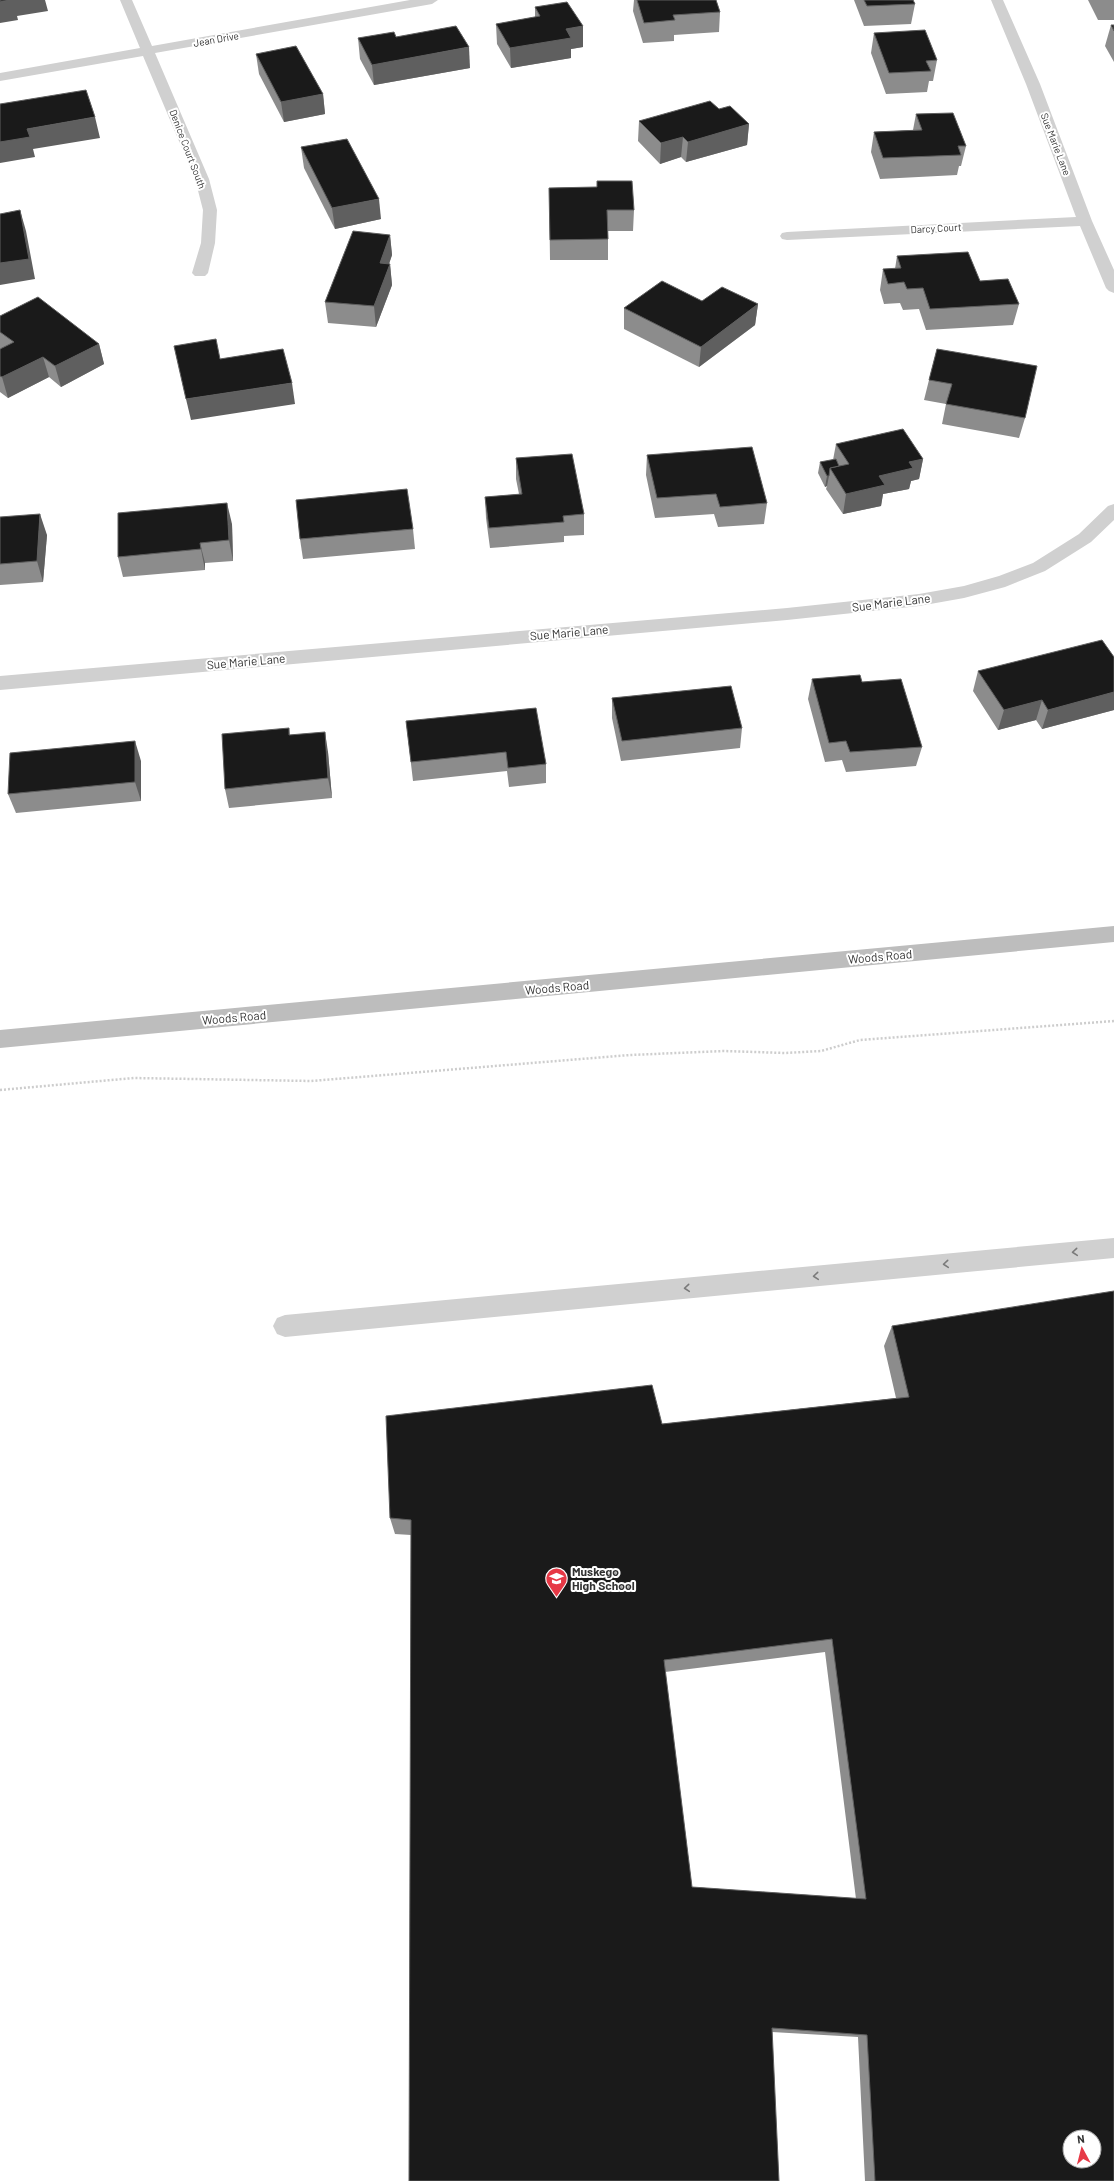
<svg xmlns="http://www.w3.org/2000/svg" width="1114" height="2181" font-family="Barlow,sans-serif">
  <style>
    .lines { fill: none; stroke-linecap: round; stroke-linejoin: round }
    .path { stroke: #cdcdcd; stroke-width: 2.5; stroke-dasharray: 2 2; stroke-linecap: butt }
    .lane { fill: #d0d0d0; fill-rule: evenodd }
    .street { fill: #d0d0d0; fill-rule: evenodd }
    .secondary { fill: #bdbdbd; fill-rule: evenodd }
    .wall { fill: #8c8c8c; fill-rule: evenodd }
    .shaded-wall { fill: #5f5f5f }
    .building { fill: #1a1a1a; stroke: #5f5f5f; fill-rule: evenodd }
    .oneway { stroke: #7a7a7a }
    .labels { text-anchor: middle; dominant-baseline: central; stroke-width: 4; stroke-linejoin: round; paint-order: stroke }
    .far-street-label { font-size: 10px; fill: #333; stroke: #fff }
    .street-label { font-size: 12px; fill: #333; stroke: #fff }
    .poi-label { font-size: 12px; font-weight: bold; fill: #333; stroke: #fff; text-anchor: start }
  </style>
  <rect width="100%" height="100%" fill="#fff"/>
  <g class="lines">
    <!-- path -->
    <polyline class="path" points="0,1090 134,1078 311,1081 630,1055 724,1051 785,1053 821,1051 860,1040 1114,1021"/>
    <!-- lane -->
    <polygon class="lane" points="1114,1238 1114,1258 285,1337 277,1334 273,1326 277,1318 285,1315"/>
    <!-- street -->
    <g class="street">
      <polygon points="120,0 132,0 152,46 410,0 438,0 432,4 155,53 209,179 217,210 215,243 208,273 205,276 195,276 192,273 201,243 203,210 195,179 143,56 0,81 0,73 140,48"/>
      <polygon points="991,0 1003,0 1040,84 1092,221 1114,270 1114,293 1109,291 1106,288 1080,226 787,240 782,239 780,236 782,233 787,232 1076,217 1026,84"/>
      <polygon points="1114,504 1114,520 1091,542 1045,571 1005,587 964,598 919,606 787,620 0,690 0,676 787,608 919,594 964,586 999,576 1033,563 1079,534 1108,506"/>
    </g>
    <!-- secondary -->
    <polygon class="secondary" points="1114,926 1114,942 0,1048 0,1030"/>
  </g>
  <!-- wall -->
  <g class="wall">
    <polygon points="634,0 716,0 720,12 719,32 674,35 674,41 643,43 633,11"/>
    <polygon points="854,0 913,0 915,4 911,24 864,26"/>
    <polygon points="1088,0 1114,0 1114,20 1098,20"/>
    <polygon points="535,7 583,26 583,47 571,49 571,58 511,68 497,44 496,24 535,17"/>
    <polygon points="1111,25 1114,25 1114,62 1105,46"/>
    <polygon points="874,33 937,60 933,81 929,81 927,92 886,94 871,53"/>
    <polygon points="396,37 470,68 374,85 360,59 358,38"/>
    <polygon points="256,54 323,94 325,114 284,122 259,74"/>
    <polygon points="719,109 749,124 747,145 686,162 681,157 660,164 638,141 639,121"/>
    <polygon points="916,114 966,146 961,166 959,166 957,175 880,179 871,152 874,132 913,130"/>
    <polygon points="301,147 381,219 335,229 304,168"/>
    <polygon points="597,181 634,210 633,231 608,231 608,260 550,260 549,188 597,187"/>
    <polygon points="390,235 392,255 389,264 390,264 392,285 376,327 328,323 325,302"/>
    <polygon points="897,256 980,281 1019,304 1013,325 926,330 919,309 903,310 900,303 884,304 880,290 883,269 895,269"/>
    <polygon points="702,301 758,304 755,325 699,367 624,329 624,308"/>
    <polygon points="0,316 99,344 104,364 61,387 49,377 8,398 0,392 0,349 1,348 0,348"/>
    <polygon points="937,349 1025,418 1019,438 942,424 946,404 924,400 929,380"/>
    <polygon points="836,444 923,459 919,479 911,481 909,489 883,494 881,506 843,514 826,489 827,486 825,487 818,473 820,462 833,460"/>
    <polygon points="647,455 767,503 764,524 718,527 714,514 655,518 646,475"/>
    <polygon points="516,458 584,514 584,535 564,536 564,542 490,548 486,518 485,497 519,494 516,479"/>
    <polygon points="0,517 47,535 43,582 0,585"/>
    <polygon points="232,524 233,561 205,563 205,570 123,577 118,557"/>
    <polygon points="413,529 415,549 303,559 300,539"/>
    <polygon points="1114,657 1114,710 1042,729 1036,720 998,730 973,691 978,671"/>
    <polygon points="812,679 862,682 922,747 916,766 846,772 842,760 825,762 808,699"/>
    <polygon points="612,698 742,728 740,748 621,761 612,718"/>
    <polygon points="406,721 546,764 546,783 509,787 507,771 413,781"/>
    <polygon points="289,728 290,735 328,752 332,798 229,808 225,789"/>
    <polygon points="141,761 141,801 16,813 8,794"/>
    <path d="M892 1326 1114 2181H865L858 2037 772 2032 411 1535 395 1534 390 1518 662 1424 896 1398 884 1346ZM825 1652 856 1899 692 1887 665 1672Z"/>
  </g>
  <!-- shaded-wall -->
  <g class="shaded-wall">
    <polygon points="10,0 45,0 48,11 17,16 18,20 0,23 0,2"/>
    <polygon points="583,26 583,47 571,49 571,58 511,68 510,48 566,29"/>
    <polygon points="469,47 470,68 374,85 372,65"/>
    <polygon points="323,94 325,114 284,122 281,102"/>
    <polygon points="95,117 100,138 33,149 35,157 0,163 0,142 27,129"/>
    <polygon points="749,124 747,145 686,162 688,142"/>
    <polygon points="683,137 681,157 660,164 661,143"/>
    <polygon points="379,199 381,219 335,229 332,208"/>
    <polygon points="20,210 26,231 35,279 0,285 0,263"/>
    <polygon points="390,235 392,255 382,284 380,263"/>
    <polygon points="390,264 392,285 376,327 374,306"/>
    <polygon points="758,304 755,325 699,367 701,347"/>
    <polygon points="99,344 104,364 61,387 55,366"/>
    <polygon points="43,357 49,377 8,398 2,377"/>
    <polygon points="292,383 295,404 191,420 186,399"/>
    <polygon points="923,459 919,479 911,481 909,489 883,494 881,506 843,514 846,494 879,476 909,462"/>
    <polygon points="827,476 829,476 827,486 825,487"/>
    <polygon points="227,503 232,524 233,561 229,540"/>
    <polygon points="40,514 47,535 43,582 37,561"/>
    <polygon points="200,543 205,563 205,570 201,549"/>
    <polygon points="1114,692 1114,710 1042,729 1048,710"/>
    <polygon points="1042,700 1036,720 998,730 1004,710"/>
    <polygon points="325,732 328,752 332,798 328,778"/>
    <polygon points="135,741 141,761 141,801 135,782"/>
  </g>
  <!-- building -->
  <g class="building">
    <polygon points="0,0 10,0 0,2"/>
    <polygon points="637,0 716,0 720,12 673,15 675,20 644,23"/>
    <polygon points="864,0 913,0 915,4 867,6"/>
    <polygon points="567,2 583,26 566,29 571,38 510,48 496,24 540,16 535,7"/>
    <polygon points="1111,25 1114,25 1114,31"/>
    <polygon points="456,26 469,47 372,65 358,38 394,32 396,37"/>
    <polygon points="925,30 937,60 926,61 931,71 889,73 874,33"/>
    <polygon points="296,46 323,94 281,102 256,54"/>
    <polygon points="86,90 95,117 27,129 30,137 0,142 0,104"/>
    <polygon points="710,101 719,109 730,106 749,124 688,142 683,137 661,143 639,121"/>
    <polygon points="953,113 966,146 958,146 961,155 883,158 874,132 922,130 916,114"/>
    <polygon points="347,139 379,199 332,208 301,147"/>
    <polygon points="597,181 632,181 634,210 607,210 608,239 550,240 549,188 597,187"/>
    <polygon points="20,210 29,259 0,263 0,214"/>
    <polygon points="353,231 390,235 380,263 390,264 374,306 325,302"/>
    <polygon points="968,252 980,281 1008,279 1019,304 930,309 923,288 907,289 904,282 888,284 883,269 901,268 897,256"/>
    <polygon points="662,281 702,301 722,287 758,304 701,347 624,308"/>
    <polygon points="38,297 99,344 55,366 43,357 2,377 0,376 0,349 14,342 0,332 0,316"/>
    <polygon points="216,339 220,359 283,349 292,383 186,399 174,346"/>
    <polygon points="937,349 1037,366 1025,418 946,404 952,384 929,380"/>
    <polygon points="903,429 923,459 909,462 913,468 879,476 885,485 846,494 830,468 849,464 836,444"/>
    <polygon points="752,447 767,503 720,507 716,494 657,498 647,455"/>
    <polygon points="572,454 584,514 563,516 564,522 489,528 485,497 522,494 516,458"/>
    <polygon points="836,459 839,466 830,468 829,476 827,476 820,462"/>
    <polygon points="407,489 413,529 300,539 296,500"/>
    <polygon points="227,503 229,540 200,543 201,549 118,557 118,513"/>
    <polygon points="40,514 37,561 0,564 0,517"/>
    <polygon points="1102,640 1114,657 1114,692 1048,710 1042,700 1004,710 978,671"/>
    <polygon points="860,675 862,682 901,679 922,747 850,752 846,741 829,743 812,679"/>
    <polygon points="731,686 742,728 622,741 612,698"/>
    <polygon points="536,708 546,764 508,768 506,752 411,762 406,721"/>
    <polygon points="289,728 289,735 325,732 328,778 225,789 222,734"/>
    <polygon points="135,741 135,782 8,794 10,753"/>
    <path d="M1114 1291V2181H875L867 2035 772 2028 779 2181H409L411 1520 390 1518 386 1416 652 1385 662 1424 909 1397 892 1326ZM832 1639 866 1899 692 1887 664 1660ZM1070 2137H1094V2161H1070Z"/>
  </g>
  <!-- one-way arrows -->
  <defs><path id="oneway-chevron" d="M-2-3.5L2.5 0L-2 3.5" fill="none" stroke-width="1.6" stroke-linecap="round" stroke-linejoin="round"/></defs>
  <g class="oneway">
    <use href="#oneway-chevron" transform="translate(1075 1252) rotate(175)"/>
    <use href="#oneway-chevron" transform="translate(946 1264) rotate(175)"/>
    <use href="#oneway-chevron" transform="translate(816 1276) rotate(175)"/>
    <use href="#oneway-chevron" transform="translate(687 1288) rotate(175)"/>
  </g>
  <!-- icons -->
  <defs>
    <symbol id="school-pin" viewBox="-11 -11 22 30"><path d="M0 17L-7.5 6A9.5 9.5 0 1 1 7.5 6Z" fill="#e63946" stroke="#fff"/><path d="M0-5L7-2L0 1L-7-2ZM-4 1L0 2.5L4 1V4Q0 6-4 4Z" fill="#fff"/></symbol>
  </defs>
  <g fill-rule="evenodd">
    <use href="#school-pin" x="544" y="1566" width="25" height="34"/>
  </g>
  <g class="labels">
    <!-- far-street labels -->
    <g class="far-street-label">
      <text transform="translate(216 39) rotate(-10)">Jean Drive</text>
      <text transform="translate(1056 144) rotate(69)">Sue Marie Lane</text>
      <text transform="translate(188 149) rotate(69)">Denice Court South</text>
      <text transform="translate(936 228) rotate(-3)">Darcy Court</text>
    </g>
    <!-- street labels -->
    <g class="street-label">
      <text transform="translate(891 602) rotate(-7)">Sue Marie Lane</text>
      <text transform="translate(569 632) rotate(-5)">Sue Marie Lane</text>
      <text transform="translate(246 661) rotate(-5)">Sue Marie Lane</text>
      <text transform="translate(880 956) rotate(-5)">Woods Road</text>
      <text transform="translate(557 987) rotate(-5)">Woods Road</text>
      <text transform="translate(234 1017) rotate(-5)">Woods Road</text>
    </g>
    <!-- poi labels -->
    <g class="poi-label">
      <text x="572" y="1571">Muskego<tspan x="572" dy="14">High School</tspan></text>
    </g>
  </g>
  <!-- north arrow -->
  <g transform="translate(1082 2149) rotate(353)"><circle r="19" fill="#ffffff" stroke="#adadad"/>
  <path d="M0-3L7 15L0 10L-7 15Z" fill="#e63946"/>
  <text y="-6" font-size="11" font-weight="bold" text-anchor="middle" fill="#333333">N</text>
  </g>
</svg>
